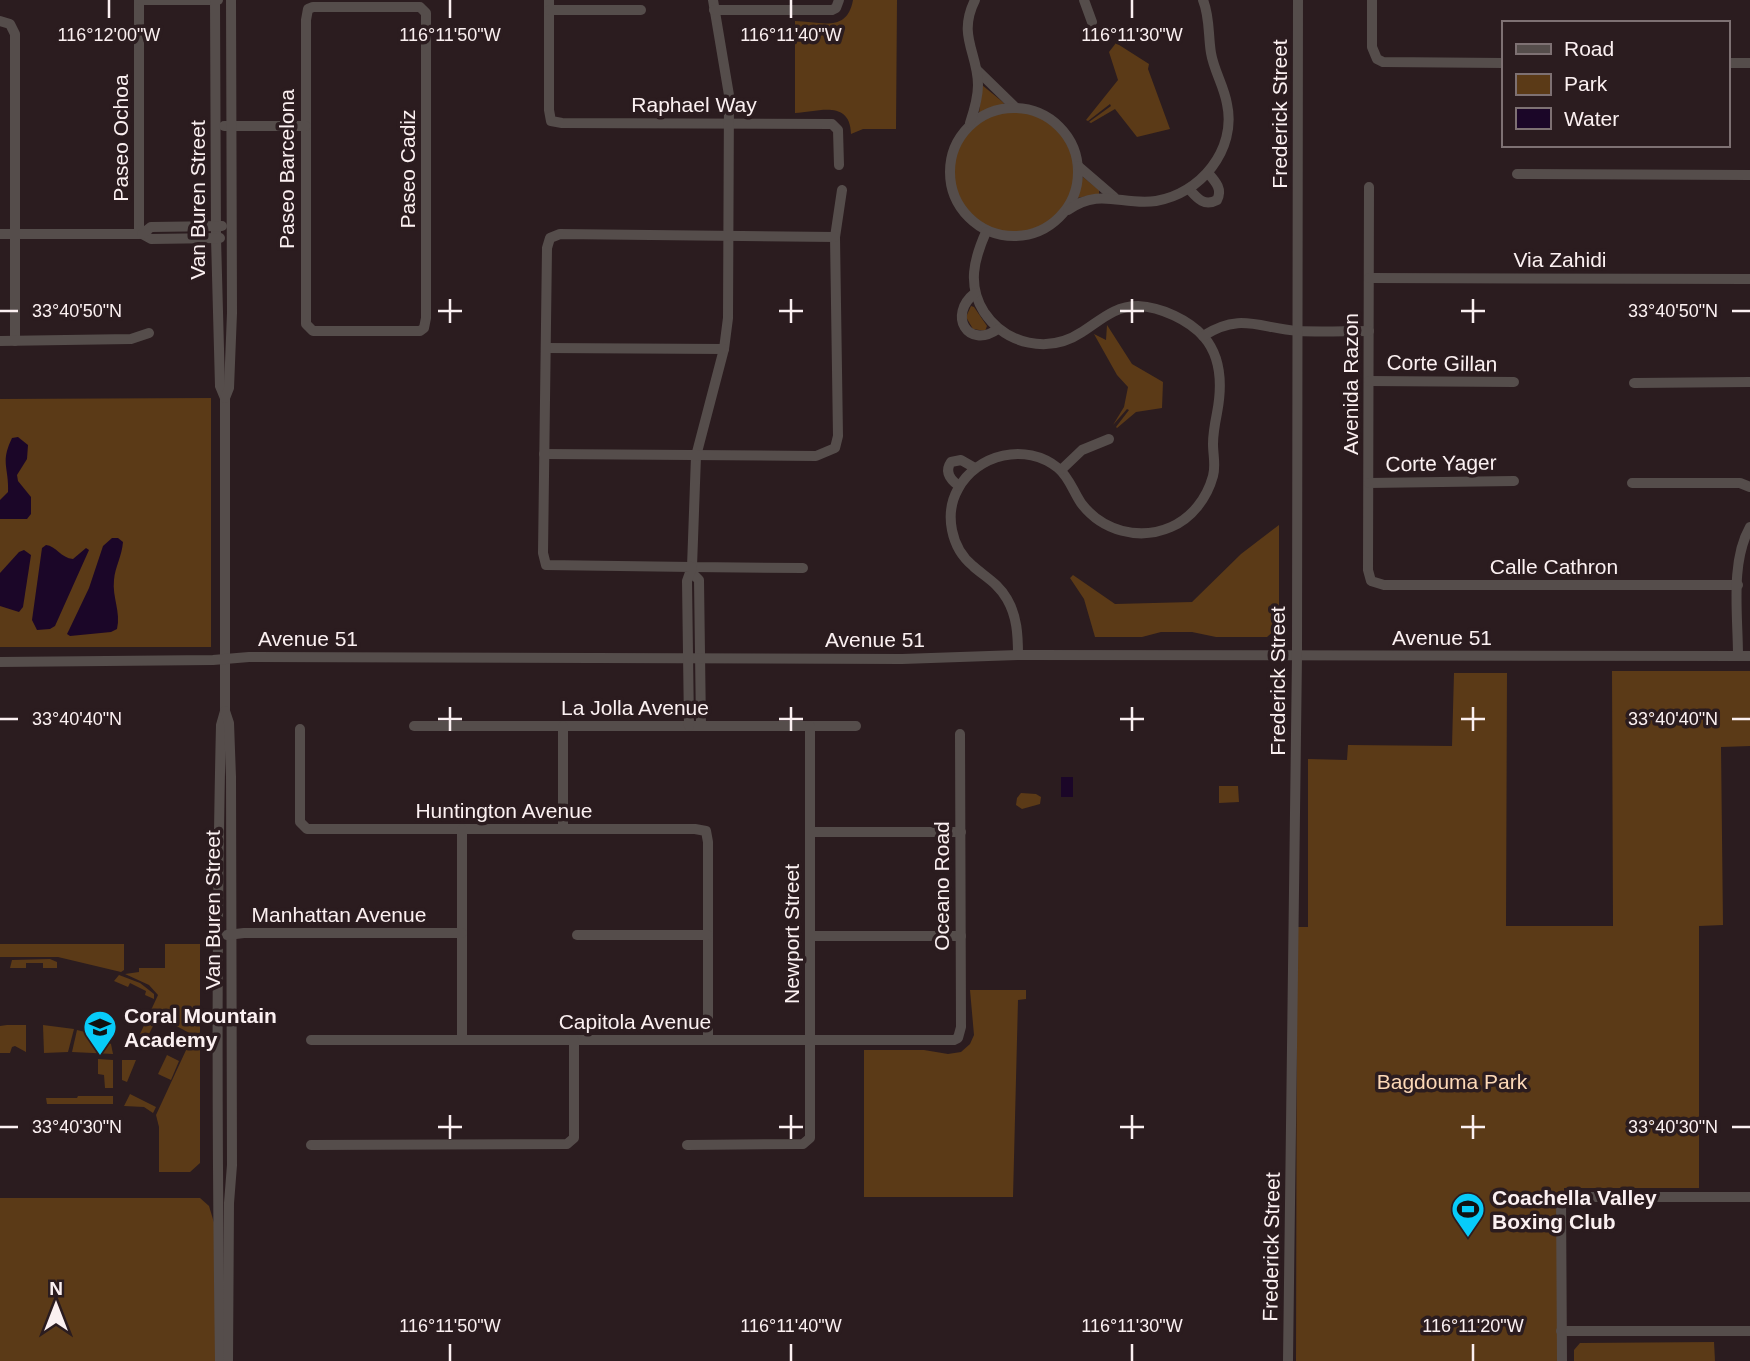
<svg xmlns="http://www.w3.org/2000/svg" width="1750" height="1361" font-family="Arial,sans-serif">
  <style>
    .green { fill: #5b3a17 }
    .water { fill: #1b0628 }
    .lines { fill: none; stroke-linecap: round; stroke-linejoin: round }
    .minor { stroke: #554d4b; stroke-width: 10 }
    .ticks { fill: none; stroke: #fbf0f1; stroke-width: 2.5 }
    .labels { text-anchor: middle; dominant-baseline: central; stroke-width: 7; stroke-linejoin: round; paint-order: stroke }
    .street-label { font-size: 21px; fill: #fbf0f1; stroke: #2b1c1f }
    .poi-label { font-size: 21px; font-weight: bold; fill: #fbf0f1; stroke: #2b1c1f; text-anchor: start }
    .park-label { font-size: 21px; fill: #fcd8b7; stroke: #2b1c1f }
    .ticks-label { font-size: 18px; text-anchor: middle; fill: #fbf0f1; stroke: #2b1c1f; stroke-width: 7; stroke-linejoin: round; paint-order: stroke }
  </style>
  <rect width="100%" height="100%" fill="#2b1c1f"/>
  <!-- green -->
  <g class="green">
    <path d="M853 0H897L896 129H863L851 134C850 99 818 112 795 113V21C819 21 847 34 853 0Z"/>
    <polygon points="1116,43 1149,64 1148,69 1170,129 1137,137 1115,109 1091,123 1089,122 1111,106 1110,104 1088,121 1086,120 1118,80 1109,52"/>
    <polygon points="982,85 1004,103 1003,105 979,114"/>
    <circle cx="1014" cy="172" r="60"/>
    <polygon points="1083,177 1099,190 1099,194 1077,198"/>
    <polygon points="971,306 974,307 987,326 985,331 973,329 966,317"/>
    <polygon points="1107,325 1132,364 1163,382 1162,408 1136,412 1117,428 1116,427 1129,410 1127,409 1113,425 1124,407 1128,387 1117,375 1094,334 1106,340"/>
    <polygon points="211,398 211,647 0,647 0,399"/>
    <polygon points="1279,525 1279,626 1267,637 1216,637 1192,632 1161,632 1142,637 1095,637 1084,599 1070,578 1073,575 1115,604 1192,602 1241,554"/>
    <polygon points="1612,671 1750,671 1750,746 1721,747 1723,925 1699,926 1699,1188 1564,1188 1564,1361 1296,1361 1297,927 1308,927 1308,759 1347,760 1348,745 1452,746 1454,673 1507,673 1506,926 1613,926"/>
    <polygon points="1219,786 1238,786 1239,802 1219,803"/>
    <polygon points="1021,793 1036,794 1041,797 1040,804 1022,809 1016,805 1017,798"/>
    <polygon points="0,944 124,944 124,970 121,972 58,957 0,957"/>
    <polygon points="165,944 200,944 200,1163 190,1172 159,1172 159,1127 156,1115 193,1035 158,1016 142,1048 135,1045 158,995 149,985 125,974 139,972 139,968 165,968"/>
    <polygon points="50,959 57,962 57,968 43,968 43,963 26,963 26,968 10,968 12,960"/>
    <polygon points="119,975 140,983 154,994 154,999 145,995 146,991 130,983 128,987 114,981"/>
    <polygon points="970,990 1026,990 1026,999 1018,1000 1013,1197 864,1197 864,1050 924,1050 948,1054 961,1052 970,1044 974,1035"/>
    <polygon points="7,1025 26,1025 26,1052 15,1046 12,1047 10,1053 0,1053 0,1026"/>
    <polygon points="43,1025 74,1029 68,1052 44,1053"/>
    <polygon points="77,1030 93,1034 111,1044 113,1054 72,1052"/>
    <polygon points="167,1055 179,1061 171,1080 158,1074"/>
    <polygon points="98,1059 113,1060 113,1088 105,1088 104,1075 98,1074"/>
    <polygon points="122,1060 136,1060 127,1082 122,1080"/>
    <polygon points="130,1094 156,1107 153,1113 144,1107 124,1106"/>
    <polygon points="78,1096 113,1096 113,1104 47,1104 46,1098 77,1098"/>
    <polygon points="0,1198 200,1198 209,1206 215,1226 216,1361 0,1361"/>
    <polygon points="1714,1342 1715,1361 1574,1361 1574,1350 1580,1343"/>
  </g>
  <!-- water -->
  <g class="water">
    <path d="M18 437 28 445 27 459 17 475 18 481 31 497V514L27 519H0V500L8 492C9 467 0 463 12 438Z"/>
    <path d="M112 538H118L123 542C122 556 115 567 114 580 112 597 121 612 117 629L111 632 70 636 67 634 69 630 89 588 103 546Z"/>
    <path d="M46 545C56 546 61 558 73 559L86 548 89 550 55 626 50 629 37 630 32 620 42 548Z"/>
    <polygon points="24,550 31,555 23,607 19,612 0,606 0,573 19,552"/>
    <rect x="1061" y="777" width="12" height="20"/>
  </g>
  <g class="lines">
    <!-- minor -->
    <g class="minor">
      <polyline points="139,0 139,234"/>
      <polyline points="139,0 218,0"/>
      <path d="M215 0 216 238 220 386 225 398V711L221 725C216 937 217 1149 220 1361"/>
      <polyline points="549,0 549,110 551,121 562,123 832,124 838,130 839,165"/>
      <polyline points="713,0 729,95 728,318 724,349 696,456 692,567 803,568"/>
      <polyline points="1084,0 1092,22"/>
      <polyline points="1372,0 1372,47 1377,59 1383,62 1503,63"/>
      <polygon points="313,7 420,7 426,13 426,318 424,328 420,331 313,331 306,324 306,20 308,9"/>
      <polyline points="549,10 641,10"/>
      <polyline points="714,10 832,10 836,8 839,0"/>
      <polyline points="0,21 10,24 15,34 15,341"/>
      <polyline points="1727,63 1750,63"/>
      <polyline points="977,70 1015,107"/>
      <circle cx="1014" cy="172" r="64"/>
      <path d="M970 123C974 111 978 98 978 85 978 53 957 36 975 0"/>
      <polyline points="224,126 306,126"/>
      <polyline points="1078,166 1114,197"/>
      <polyline points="1517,174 1750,175"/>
      <polyline points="1369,187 1368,570 1371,581 1384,585 1738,585"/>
      <path d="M1189 189C1197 198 1204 207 1217 200 1223 189 1215 181 1208 173"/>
      <path d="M1068 210C1100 187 1122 206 1156 201 1200 194 1237 150 1227 104 1224 86 1214 71 1211 53 1208 35 1210 17 1203 0"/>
      <path d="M986 232C974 259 967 285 984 312 1006 345 1049 354 1082 332 1101 320 1114 306 1138 306 1161 307 1189 320 1204 337 1222 358 1222 387 1217 413 1215 423 1213 433 1213 444 1213 455 1216 465 1213 476 1207 498 1192 518 1171 527 1139 541 1102 531 1081 503 1073 491 1069 477 1058 468 1026 442 977 454 958 489 944 514 951 548 973 566 985 577 998 583 1007 599 1017 616 1018 635 1018 655"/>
      <polyline points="0,234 142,234 151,239 220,238"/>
      <polyline points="142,234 151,227 222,226"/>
      <polyline points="1369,278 1750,279"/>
      <path d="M975 293C947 315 968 350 998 329"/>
      <path d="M1203 336C1240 312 1259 328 1298 331 1321 332 1345 331 1369 331"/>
      <polyline points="0,341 131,339 149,333"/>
      <polyline points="546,348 724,349"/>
      <polyline points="1369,381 1514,382"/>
      <polyline points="1634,383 1750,382"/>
      <polyline points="225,398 229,388 232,313 231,0"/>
      <polyline points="544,454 816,456 835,448 838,436 835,237 842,190"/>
      <polyline points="1061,470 1082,450 1109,439"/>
      <polyline points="1369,483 1514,481"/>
      <polyline points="1632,483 1740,483 1750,487"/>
      <path d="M959 486C951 480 944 472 951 462L961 460 975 468"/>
      <polyline points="692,573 699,580 701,726"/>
      <path d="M1738 656C1738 615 1730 562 1750 527"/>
      <polyline points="0,662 213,660 249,657 902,659 1018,655 1750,656"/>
      <polyline points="225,711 229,723 231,777 232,1165 229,1203 228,1361"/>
      <polyline points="414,726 856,726"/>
      <polyline points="563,726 563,829"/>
      <polyline points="689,726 687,581 692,567 546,565 543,553 547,248 550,238 560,234 835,237"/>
      <polyline points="300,729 300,822 307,829 695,829 706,831 708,842 708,1040"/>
      <polyline points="462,829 462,1040"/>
      <polyline points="810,832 961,832"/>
      <polyline points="227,935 244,933 462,933"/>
      <polyline points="577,935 708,935"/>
      <polyline points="810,936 961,936"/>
      <polyline points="311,1040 954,1040 958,1038 961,1027 960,734"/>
      <polyline points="311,1145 567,1144 574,1138 574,1040"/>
      <polyline points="687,1145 803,1144 810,1138 810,726"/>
      <polyline points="1561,1331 1750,1331"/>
      <polyline points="1288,1361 1297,656 1298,0"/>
      <polyline points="1562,1361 1561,1197 1750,1197"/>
    </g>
  </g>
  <!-- ticks -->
  <path class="ticks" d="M109 0V18M450 0V18M791 0V18M1132 0V18M450 299V323M791 299V323M1132 299V323M1473 299V323M0 311H18M438 311H462M779 311H803M1120 311H1144M1461 311H1485M1732 311H1750M450 707V731M791 707V731M1132 707V731M1473 707V731M0 719H18M438 719H462M779 719H803M1120 719H1144M1461 719H1485M1732 719H1750M450 1115V1139M791 1115V1139M1132 1115V1139M1473 1115V1139M0 1127H18M438 1127H462M779 1127H803M1120 1127H1144M1461 1127H1485M1732 1127H1750M450 1344V1361M791 1344V1361M1132 1344V1361M1473 1344V1361"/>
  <!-- icons -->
  <defs>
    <symbol id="school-pin" viewBox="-11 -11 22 30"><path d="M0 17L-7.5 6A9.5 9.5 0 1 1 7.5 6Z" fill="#07cbf9" stroke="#2b1c1f"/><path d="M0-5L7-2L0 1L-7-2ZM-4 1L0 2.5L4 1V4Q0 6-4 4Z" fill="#111"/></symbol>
    <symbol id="stadium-pin" viewBox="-11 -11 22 30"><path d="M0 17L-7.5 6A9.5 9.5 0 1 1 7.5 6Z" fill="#07cbf9" stroke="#2b1c1f"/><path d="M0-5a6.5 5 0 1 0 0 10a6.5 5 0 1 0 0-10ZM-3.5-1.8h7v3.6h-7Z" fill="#111"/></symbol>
  </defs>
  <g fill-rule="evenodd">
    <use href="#school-pin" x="81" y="1008" width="38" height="52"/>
    <use href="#stadium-pin" x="1449" y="1190" width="38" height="52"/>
  </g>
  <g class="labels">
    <!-- street labels -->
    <g class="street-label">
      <text x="694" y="104">Raphael Way</text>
      <text transform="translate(1279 114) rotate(-90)">Frederick Street</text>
      <text transform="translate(120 138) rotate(-90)">Paseo Ochoa</text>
      <text transform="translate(286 169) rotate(-90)">Paseo Barcelona</text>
      <text transform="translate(407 169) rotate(-90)">Paseo Cadiz</text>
      <text transform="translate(197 200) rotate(-90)">Van Buren Street</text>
      <text x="1560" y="259">Via Zahidi</text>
      <text transform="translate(1442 363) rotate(1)">Corte Gillan</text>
      <text transform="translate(1350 384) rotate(-90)">Avenida Razon</text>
      <text transform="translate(1441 463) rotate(-1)">Corte Yager</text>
      <text x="1554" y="566">Calle Cathron</text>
      <text x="1442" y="637">Avenue 51</text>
      <text x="308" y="638">Avenue 51</text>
      <text x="875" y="639">Avenue 51</text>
      <text transform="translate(1277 681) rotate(-90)">Frederick Street</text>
      <text x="635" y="707">La Jolla Avenue</text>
      <text x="504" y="810">Huntington Avenue</text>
      <text transform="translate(941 886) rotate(-90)">Oceano Road</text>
      <text transform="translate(212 910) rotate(-90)">Van Buren Street</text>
      <text x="339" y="914">Manhattan Avenue</text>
      <text transform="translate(791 934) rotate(-90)">Newport Street</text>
      <text x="635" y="1021">Capitola Avenue</text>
      <text transform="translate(1271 1247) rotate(-89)">Frederick Street</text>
    </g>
    <!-- poi labels -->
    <g class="poi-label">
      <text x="124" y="1015">Coral Mountain<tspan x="124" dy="24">Academy</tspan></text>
      <text x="1492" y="1197">Coachella Valley<tspan x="1492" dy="24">Boxing Club</tspan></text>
    </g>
    <!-- park labels -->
    <g class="park-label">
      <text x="1452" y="1081">Bagdouma Park</text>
    </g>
  </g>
  <g class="ticks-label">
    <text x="109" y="41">116°12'00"W</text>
    <text x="450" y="41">116°11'50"W</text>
    <text x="791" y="41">116°11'40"W</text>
    <text x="1132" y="41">116°11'30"W</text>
    <text x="77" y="317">33°40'50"N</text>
    <text x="1673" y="317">33°40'50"N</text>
    <text x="77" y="725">33°40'40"N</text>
    <text x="1673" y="725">33°40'40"N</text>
    <text x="77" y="1133">33°40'30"N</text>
    <text x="1673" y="1133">33°40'30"N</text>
    <text x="450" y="1332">116°11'50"W</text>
    <text x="791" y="1332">116°11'40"W</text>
    <text x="1132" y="1332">116°11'30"W</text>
    <text x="1473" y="1332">116°11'20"W</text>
  </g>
  <!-- legend -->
  <rect x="1502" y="21" width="228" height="126" fill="#2b1c1f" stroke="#7e7173" stroke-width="2"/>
  <rect x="1516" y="44" width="35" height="10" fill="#554d4b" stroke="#7e7173" stroke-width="2"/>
  <text x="1564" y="56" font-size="21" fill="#fbf0f1">Road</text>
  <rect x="1516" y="74" width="35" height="21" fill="#5b3a17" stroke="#7e7173" stroke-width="2"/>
  <text x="1564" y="91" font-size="21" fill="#fbf0f1">Park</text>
  <rect x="1516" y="108" width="35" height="21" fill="#1b0628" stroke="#7e7173" stroke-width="2"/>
  <text x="1564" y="126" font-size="21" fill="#fbf0f1">Water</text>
  <!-- north arrow -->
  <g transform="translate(56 1305)" stroke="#2b1c1f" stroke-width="5" paint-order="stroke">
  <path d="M0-5L12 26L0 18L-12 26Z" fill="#fbf0f1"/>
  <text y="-10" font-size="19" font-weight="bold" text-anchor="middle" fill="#fbf0f1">N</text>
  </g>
</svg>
